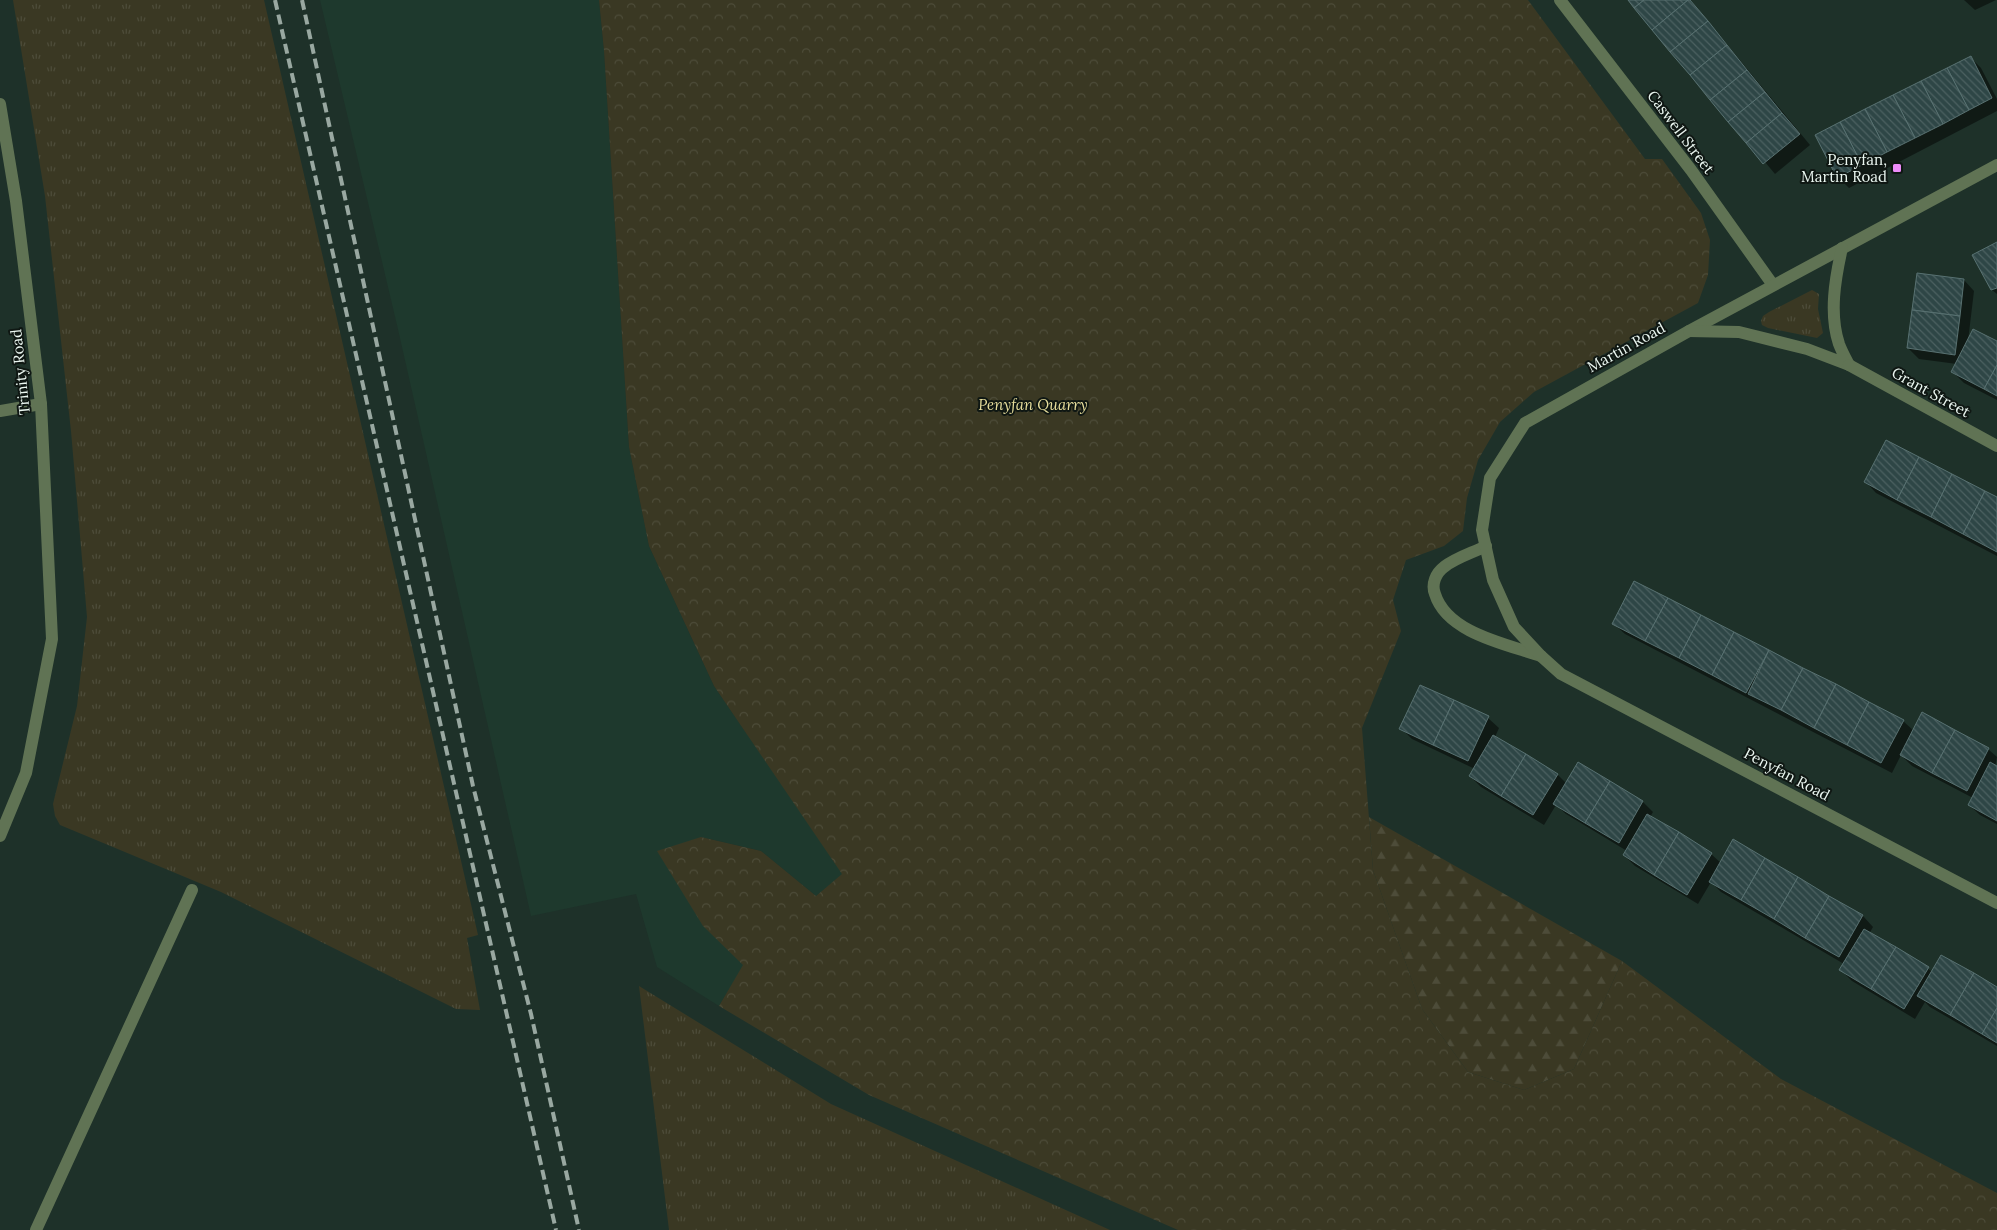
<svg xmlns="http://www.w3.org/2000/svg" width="1997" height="1230" font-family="Lora,serif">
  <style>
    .built { fill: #1e392d }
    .grass { fill: url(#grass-tufts) }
    .forest { fill: url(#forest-firs) }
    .park { fill: url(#park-crowns) }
    .shadow { fill: #0007 }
    .building { fill: url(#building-back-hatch); stroke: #587171 }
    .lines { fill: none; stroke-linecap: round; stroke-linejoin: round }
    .lane { stroke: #607354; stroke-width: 12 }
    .street { stroke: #607354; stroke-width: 12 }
    .rail { stroke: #99a8a1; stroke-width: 4; stroke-dasharray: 10 5; stroke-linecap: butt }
    .poi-dot { fill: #ed8cf9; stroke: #0f1713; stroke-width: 2 }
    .labels { text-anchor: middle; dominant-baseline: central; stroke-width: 4; stroke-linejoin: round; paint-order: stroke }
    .street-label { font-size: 15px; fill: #ebf7f1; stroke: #0f1713 }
    .poi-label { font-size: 15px; fill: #ebf7f1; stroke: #0f1713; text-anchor: end }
    .park-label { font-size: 15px; font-style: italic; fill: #e7de9c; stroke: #0f1713 }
  </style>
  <defs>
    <pattern id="grass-tufts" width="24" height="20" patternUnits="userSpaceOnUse" patternTransform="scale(1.25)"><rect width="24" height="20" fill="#3a3823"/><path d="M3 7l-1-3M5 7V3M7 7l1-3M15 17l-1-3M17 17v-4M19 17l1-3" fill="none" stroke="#4d4c39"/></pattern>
    <pattern id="forest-firs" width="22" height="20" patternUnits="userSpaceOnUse" patternTransform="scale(1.25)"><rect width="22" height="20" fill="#3a3823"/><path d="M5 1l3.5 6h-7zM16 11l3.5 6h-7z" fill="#4d4c39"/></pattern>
    <pattern id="park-crowns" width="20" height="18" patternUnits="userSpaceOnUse" patternTransform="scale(1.25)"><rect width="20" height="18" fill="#3a3823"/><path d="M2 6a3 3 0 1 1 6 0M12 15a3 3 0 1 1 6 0" fill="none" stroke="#4d4c39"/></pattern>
    <pattern id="building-back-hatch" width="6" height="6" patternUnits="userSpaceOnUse" patternTransform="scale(1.25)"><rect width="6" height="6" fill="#2e4646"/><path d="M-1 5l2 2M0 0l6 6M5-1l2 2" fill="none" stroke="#4c6161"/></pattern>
  </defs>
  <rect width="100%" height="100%" fill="#1e3129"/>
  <!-- built -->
  <polygon class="built" points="320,0 599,0 604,51 629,447 649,546 714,686 843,874 816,896 761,851 701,837 703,925 744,965 719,1006 657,967 636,894 531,916 397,325"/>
  <!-- grass -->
  <g class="grass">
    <polygon points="13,0 264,0 478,935 467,938 480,1010 456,1009 221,892 60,825 55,816 53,804 77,706 87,617 71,431 45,196"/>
    <polygon points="1812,290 1819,294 1818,309 1823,333 1817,338 1768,328 1762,325 1761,321 1763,316 1769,312"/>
    <polygon points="639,986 831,1104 1110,1230 669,1230"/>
  </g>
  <!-- forest -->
  <polygon class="forest" points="1369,817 1622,961 1574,1069 1524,1090 1468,1072 1422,1009 1373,870"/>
  <!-- park -->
  <polygon class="park" points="599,0 1528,0 1645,159 1662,159 1701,213 1710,240 1708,275 1698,303 1534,392 1500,422 1478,460 1467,498 1463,531 1444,546 1406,560 1393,600 1401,631 1362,728 1373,870 1422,1009 1468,1072 1524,1090 1574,1069 1622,961 1781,1079 1997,1193 1997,1230 1178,1230 869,1095 719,1006 743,965 703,926 657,851 701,837 761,851 816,896 842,874 714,686 649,546 629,447 604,51"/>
  <!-- shadow -->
  <g class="shadow">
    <polygon points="1630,0 1690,0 1810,145 1775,174"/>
    <polygon points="1964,0 1996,0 1975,10"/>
    <polygon points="1970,57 1981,68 1997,99 1997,111 1849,188 1838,177"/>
    <polygon points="1997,244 1997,294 1992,290 1974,255"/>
    <polygon points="1964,280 1974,291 1968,341 1997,343 1997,400 1964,383 1953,372 1957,364 1919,359 1908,348"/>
    <polygon points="1866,482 1997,499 1997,556 1876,493"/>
    <polygon points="1635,583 1903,721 1914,731 1988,749 1997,757 1995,767 1997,768 1997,824 1980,815 1969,805 1973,798 1912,766 1901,755 1892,773 1625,634 1614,624"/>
    <polygon points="1488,718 1499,728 1495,737 1558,775 1567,784 1643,802 1653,812 1650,817 1711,854 1721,863 1733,841 1863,916 1873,927 1869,934 1933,972 1997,988 1997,1046 1930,1007 1925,1002 1915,1019 1852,981 1841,970 1844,964 1721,892 1711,882 1698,904 1635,866 1624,855 1627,851 1566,814 1556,805 1544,825 1481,787 1470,776 1475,769 1412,739 1401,728"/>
  </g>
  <!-- building -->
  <g class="building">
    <polygon points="1628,0 1644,0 1634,8"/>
    <polygon points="1644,0 1688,0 1652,30 1634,8"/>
    <polygon points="1688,0 1690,0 1708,21 1670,52 1652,30"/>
    <polygon points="1708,21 1727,45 1690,75 1670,52"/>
    <polygon points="1727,45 1747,70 1710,100 1690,75"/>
    <polygon points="1971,56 1992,98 1969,110 1947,68"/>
    <polygon points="1947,68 1969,110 1943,124 1921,81"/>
    <polygon points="1747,70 1765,92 1728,122 1710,100"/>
    <polygon points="1921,81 1943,124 1915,138 1893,95"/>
    <polygon points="1765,92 1782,113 1746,143 1728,122"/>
    <polygon points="1893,95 1915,138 1887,152 1865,109"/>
    <polygon points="1865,109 1887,152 1862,165 1840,122"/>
    <polygon points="1782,113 1800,134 1763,164 1746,143"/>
    <polygon points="1840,122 1862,165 1837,178 1815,135"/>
    <polygon points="1997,242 1997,288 1991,290 1972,255"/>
    <polygon points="1917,273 1964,279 1960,316 1912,310"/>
    <polygon points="1912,310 1960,316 1955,355 1907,348"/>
    <polygon points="1973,329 1997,341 1997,365 1984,389 1951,372"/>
    <polygon points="1997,365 1997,396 1984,389"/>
    <polygon points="1886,440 1919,457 1897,500 1864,482"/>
    <polygon points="1919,457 1952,474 1931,517 1897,500"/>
    <polygon points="1952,474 1985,491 1963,534 1931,517"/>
    <polygon points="1985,491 1997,497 1997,552 1963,534"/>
    <polygon points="1634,581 1668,598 1645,641 1612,624"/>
    <polygon points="1668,598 1701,615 1679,658 1645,641"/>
    <polygon points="1701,615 1734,632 1712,675 1679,658"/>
    <polygon points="1734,632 1769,650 1746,693 1712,675"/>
    <polygon points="1769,650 1803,668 1781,710 1748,694"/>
    <polygon points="1803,668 1836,684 1814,728 1781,710"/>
    <polygon points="1836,684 1869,702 1847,745 1814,728"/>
    <polygon points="1420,685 1454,700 1433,745 1399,729"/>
    <polygon points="1454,700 1489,716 1468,761 1433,745"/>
    <polygon points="1869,702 1904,720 1881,763 1847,745"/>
    <polygon points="1922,712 1955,730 1932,773 1900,755"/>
    <polygon points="1955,730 1989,748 1967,791 1932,773"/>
    <polygon points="1493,735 1526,754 1501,796 1469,776"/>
    <polygon points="1526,754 1558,774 1533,815 1501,796"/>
    <polygon points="1578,762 1610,781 1585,823 1553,804"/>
    <polygon points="1990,762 1997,766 1997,821 1968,805"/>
    <polygon points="1610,781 1643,801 1619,843 1585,823"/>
    <polygon points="1647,814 1679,832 1654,875 1623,855"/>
    <polygon points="1679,832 1712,853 1687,895 1654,875"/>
    <polygon points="1733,839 1765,858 1741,900 1709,882"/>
    <polygon points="1765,858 1798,877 1774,919 1741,900"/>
    <polygon points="1798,877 1829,896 1805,938 1774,919"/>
    <polygon points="1829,896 1863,915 1839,957 1805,938"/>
    <polygon points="1864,929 1896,947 1871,989 1839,970"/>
    <polygon points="1896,947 1929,967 1904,1009 1871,989"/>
    <polygon points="1941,955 1974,973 1950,1015 1917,996"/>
    <polygon points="1974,973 1997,987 1997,1008 1982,1034 1950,1015"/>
    <polygon points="1997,1008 1997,1043 1982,1034"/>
  </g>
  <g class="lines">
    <!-- lane -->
    <g class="lane">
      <path d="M1486 546C1472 553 1455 558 1444 567 1436 573 1431 584 1435 594 1447 633 1506 644 1541 656"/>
      <polyline points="36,1230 192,890"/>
    </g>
    <!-- street -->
    <g class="street">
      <polyline points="1560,0 1691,170 1773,285"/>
      <polyline points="0,104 16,201 41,404 52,639 26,773 0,836"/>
      <polyline points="1997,165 1689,331 1525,423 1490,478 1482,530 1493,580 1514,627 1541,656 1561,674 1997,903"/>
      <path d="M1689 331 1739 332 1807 349 1849 365C1846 359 1842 352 1839 344 1829 314 1835 279 1842 248"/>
      <polyline points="1849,365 1997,446"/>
      <polyline points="0,411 41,404"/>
    </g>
    <!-- rail -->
    <g class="rail">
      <polyline points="275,0 556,1230"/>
      <polyline points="302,0 473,786 531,1014 579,1230"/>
    </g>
  </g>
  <!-- markers -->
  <rect class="poi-dot" x="1892" y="163" width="10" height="10" rx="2.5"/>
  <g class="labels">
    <!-- street labels -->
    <g class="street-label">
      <text transform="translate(1681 132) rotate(53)">Caswell Street</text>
      <text transform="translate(1626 347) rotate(-29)">Martin Road</text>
      <text transform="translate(20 372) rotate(-96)">Trinity Road</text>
      <text transform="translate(1931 392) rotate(29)">Grant Street</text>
      <text transform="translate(1787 774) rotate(28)">Penyfan Road</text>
    </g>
    <!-- poi labels -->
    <g class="poi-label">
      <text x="1887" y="159">Penyfan,<tspan x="1887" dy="17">Martin Road</tspan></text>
    </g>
    <!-- park labels -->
    <g class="park-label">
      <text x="1033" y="404">Penyfan Quarry</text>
    </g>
  </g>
</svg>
